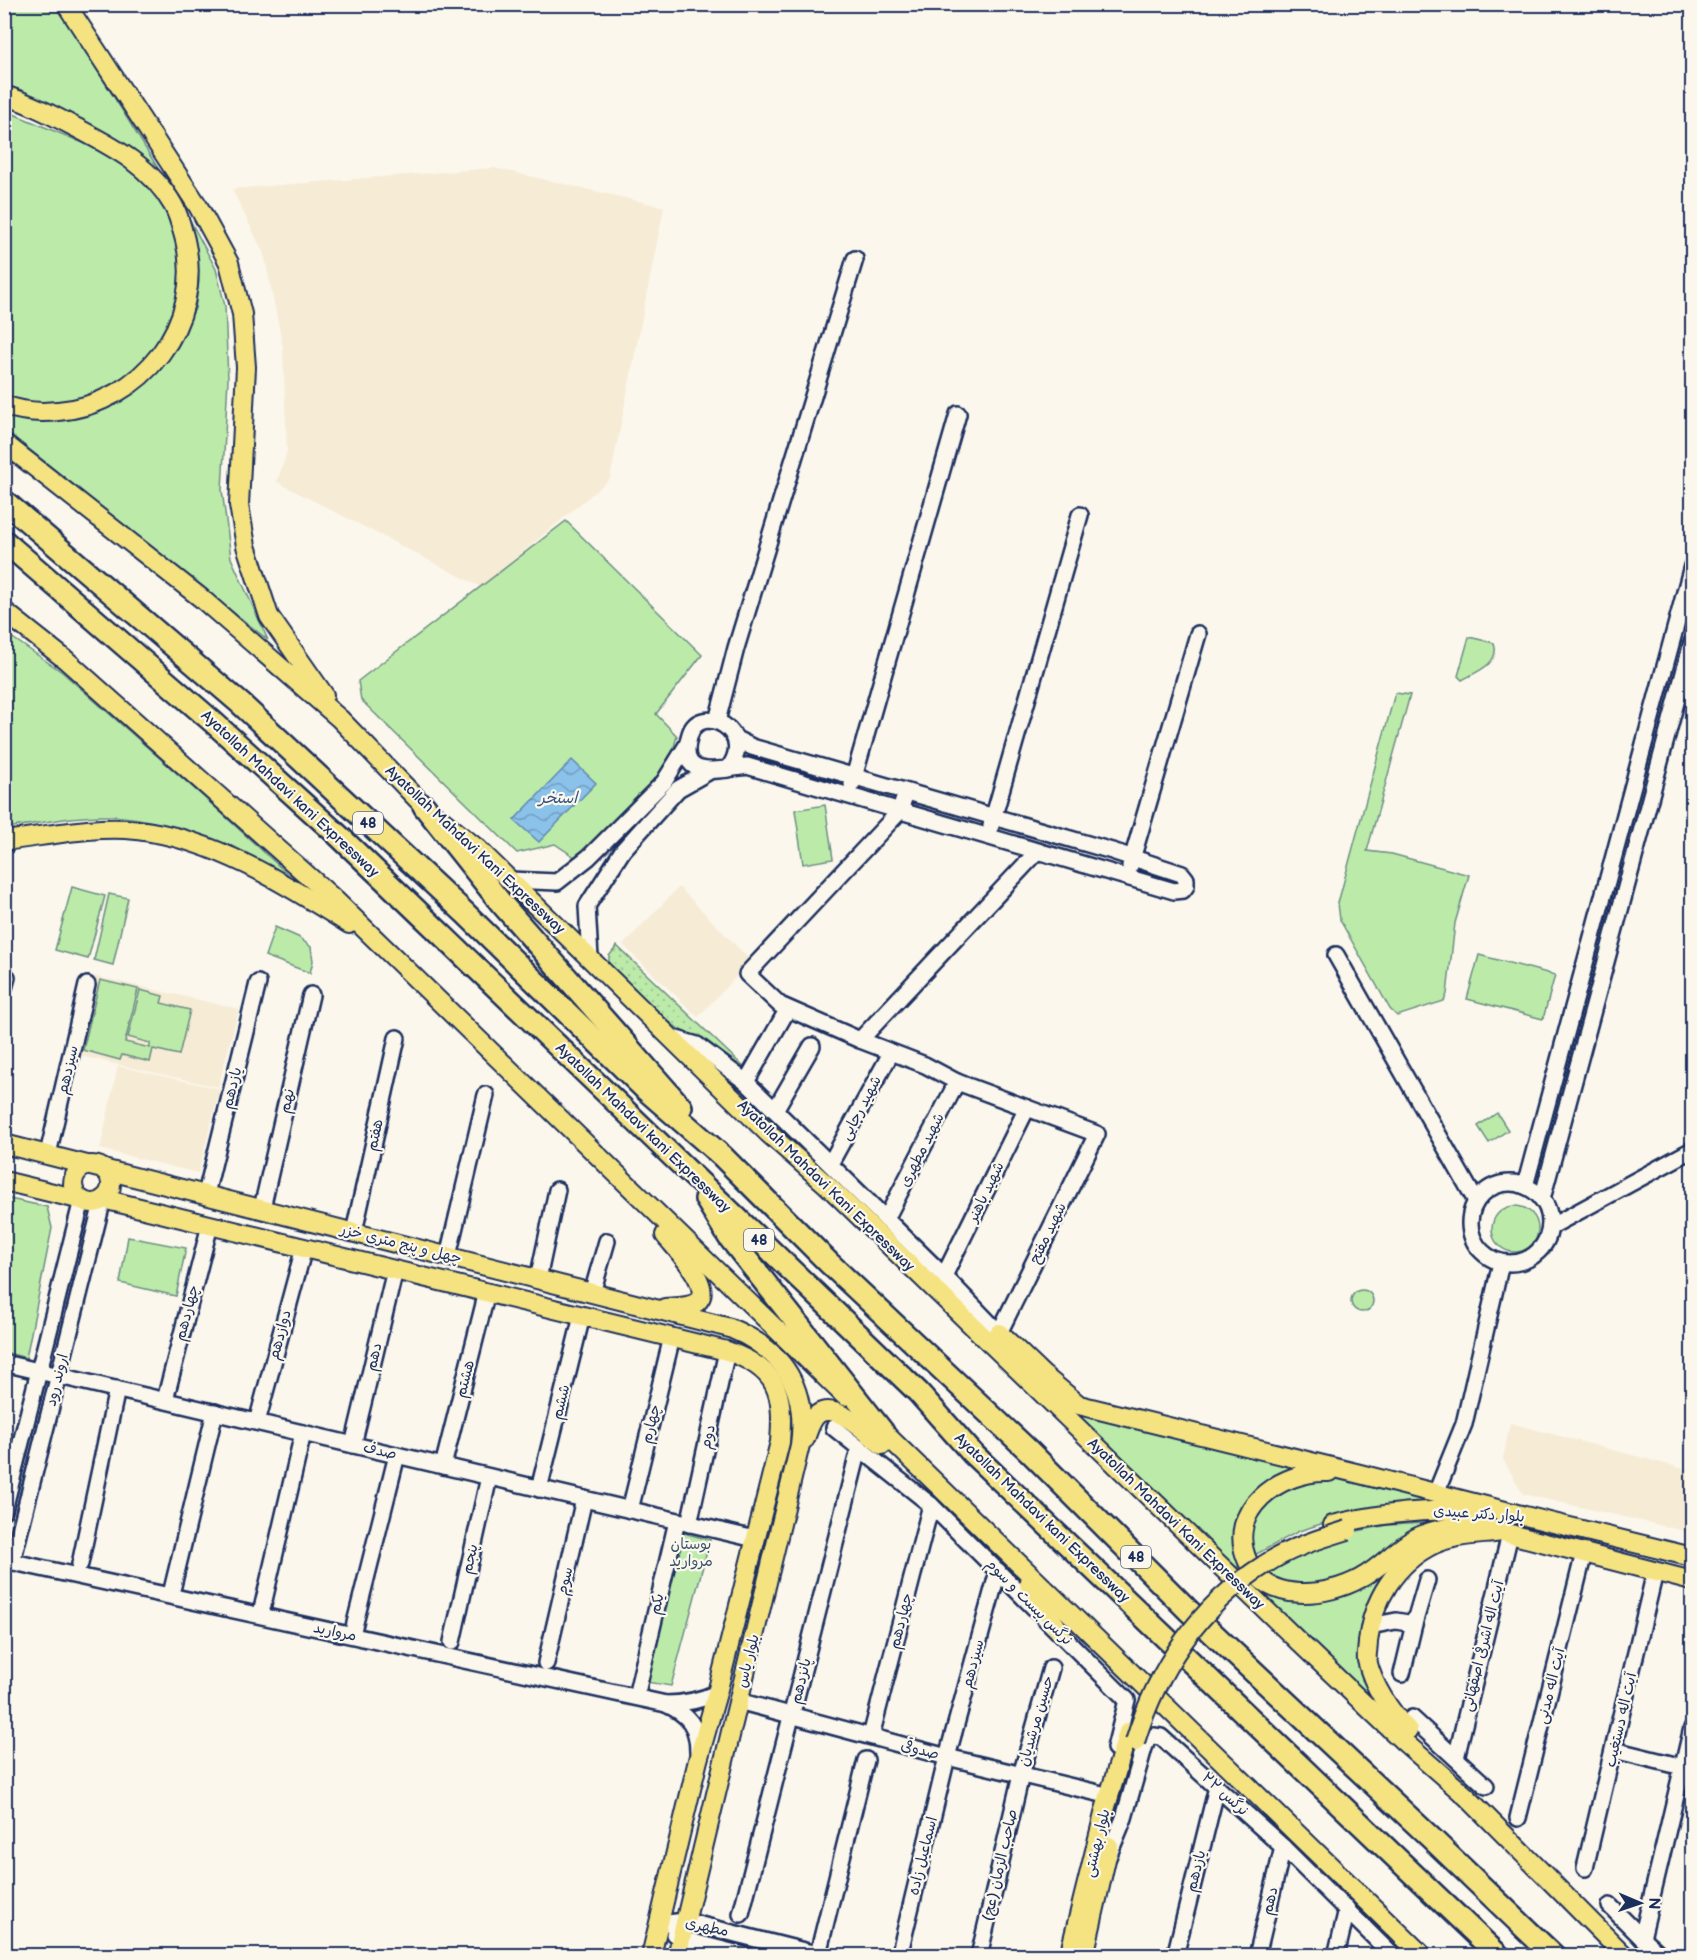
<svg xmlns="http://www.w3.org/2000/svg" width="1697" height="1960" font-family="'Balsamiq Sans','Playpen Sans Arabic',sans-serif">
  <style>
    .built { fill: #f6ebd5 }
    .green { fill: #bceba9; stroke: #6c8d84; stroke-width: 1.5 }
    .garden { fill: url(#garden-dots); stroke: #6c8d84; stroke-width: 1.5 }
    .water { fill: url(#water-waves); stroke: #5e87b2; stroke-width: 1.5 }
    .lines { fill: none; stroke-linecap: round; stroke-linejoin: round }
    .minor-casing { stroke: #1b2f5e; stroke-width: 20 }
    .major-casing { stroke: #1b2f5e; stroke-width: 22 }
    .highway-casing { stroke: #1b2f5e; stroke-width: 26 }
    .minor { stroke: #fbf7ec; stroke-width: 15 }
    .major { stroke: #f5e382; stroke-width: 18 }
    .highway { stroke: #f5e382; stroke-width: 21 }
    .major-bridge-casing { stroke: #1b2f5e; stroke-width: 22; stroke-linecap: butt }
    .major-bridge { stroke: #f5e382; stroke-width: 18 }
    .labels { text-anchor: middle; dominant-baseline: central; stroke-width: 4.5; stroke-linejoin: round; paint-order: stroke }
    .shield { fill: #fbf7ec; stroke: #5e6b89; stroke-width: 1.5 }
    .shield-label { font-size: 14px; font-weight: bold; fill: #1b2f5e }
    .street-label { font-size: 15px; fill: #1b2f5e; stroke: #fbf7ec }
    .park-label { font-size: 15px; fill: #3b556d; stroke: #fbf7ec }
    .water-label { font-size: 16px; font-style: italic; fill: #375481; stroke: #fbf7ec }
  </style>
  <defs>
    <pattern id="garden-dots" width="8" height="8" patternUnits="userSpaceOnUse" patternTransform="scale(1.5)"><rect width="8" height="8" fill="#bceba9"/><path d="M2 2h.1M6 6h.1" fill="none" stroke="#a1ca94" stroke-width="1.8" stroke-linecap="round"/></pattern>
    <pattern id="water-waves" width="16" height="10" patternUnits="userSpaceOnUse" patternTransform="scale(1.5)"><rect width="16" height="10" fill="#8bc2ea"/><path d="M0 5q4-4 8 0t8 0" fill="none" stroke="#719ec1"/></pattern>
  </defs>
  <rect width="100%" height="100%" fill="#fbf7ec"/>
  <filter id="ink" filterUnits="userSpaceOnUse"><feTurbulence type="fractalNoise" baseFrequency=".0167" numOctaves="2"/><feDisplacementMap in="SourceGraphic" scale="12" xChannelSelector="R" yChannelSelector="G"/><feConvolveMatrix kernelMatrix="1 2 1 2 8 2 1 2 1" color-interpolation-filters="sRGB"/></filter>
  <g filter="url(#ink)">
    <!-- built -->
    <g class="built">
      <polygon points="494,168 664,207 610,479 481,587 277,482 287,452 283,347 264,254 232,189"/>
      <polygon points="679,887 751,961 698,1017 623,945"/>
      <polygon points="94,976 239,1009 218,1087 76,1055"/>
      <polygon points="118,1066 220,1089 198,1173 100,1149"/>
      <polygon points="1510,1423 1692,1471 1692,1488 1685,1531 1523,1494 1503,1459"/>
    </g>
    <!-- green -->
    <g class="green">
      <polygon points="4,5 57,5 190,220 216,269 225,306 228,379 222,490 231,558 268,640 5,430 5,413 84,413 180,335 195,309 199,281 197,249 182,212 160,176 22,94 5,85"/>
      <path d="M4 110C28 120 52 130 76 140 97 149 119 157 137 172 147 180 155 193 162 204 207 277 169 369 90 398 82 401 72 401 63 403 44 405 23 404 5 397Z"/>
      <polygon points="566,521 702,655 656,714 677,736 668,769 579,860 555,844 517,853 361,700 358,681"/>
      <path d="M4 632 62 672 215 807 294 880C235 853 176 818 109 816 74 815 39 824 5 828Z"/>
      <path d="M1469 637 1494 643C1501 664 1476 672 1462 680L1458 676Z"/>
      <polygon points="1395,693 1410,695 1367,851 1392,854 1469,875 1455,923 1447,994 1444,1001 1397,1016 1390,1009 1340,920 1338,903"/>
      <polygon points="825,805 833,859 803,864 795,810"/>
      <polygon points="72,887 105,896 88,959 55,950"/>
      <polygon points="109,894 128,898 113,965 94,960"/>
      <polygon points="275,927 298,937 311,947 313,961 310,973 265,956"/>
      <polygon points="1479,955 1555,975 1543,1019 1467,999"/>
      <polygon points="100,980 138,989 125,1042 150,1048 150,1043 128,1037 140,990 163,996 161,1003 190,1010 179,1055 153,1049 150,1062 122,1055 120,1060 83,1050"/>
      <polygon points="1497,1113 1508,1130 1489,1143 1478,1126"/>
      <polygon points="5,1198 47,1207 52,1228 26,1358 5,1352"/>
      <circle cx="1515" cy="1229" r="23"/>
      <polygon points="128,1237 186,1248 176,1296 120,1283"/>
      <circle cx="1362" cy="1301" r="11"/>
      <polygon points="1059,1401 1086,1416 1301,1468 1265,1484 1241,1564 1234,1570"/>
      <polygon points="1328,1477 1456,1507 1359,1512 1299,1531 1251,1557 1248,1548 1255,1515 1279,1489"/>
      <polygon points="1426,1523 1448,1525 1396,1549 1335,1583 1290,1586 1262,1573 1352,1532 1388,1525"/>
      <polygon points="680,1532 710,1540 671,1686 646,1682"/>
      <polygon points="1409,1554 1361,1664 1362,1680 1399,1727 1249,1583 1253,1580 1290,1598"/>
    </g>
    <!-- garden -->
    <polygon class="garden" points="617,946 747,1070 742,1077 667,1020 609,966 609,956"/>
    <!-- water -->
    <polygon class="water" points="572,760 596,783 539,842 514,820"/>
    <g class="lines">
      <defs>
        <g id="minor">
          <polyline points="717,721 736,648 855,259"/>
          <path d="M728 769C758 731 700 702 690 734 675 782 720 770 747 766L1174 891 1183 890 1186 886V879L1182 874 1112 851 752 747 736 739"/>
          <polyline points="852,784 958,414"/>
          <polyline points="991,826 1080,515"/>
          <polyline points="1130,866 1198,634"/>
          <polyline points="510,880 557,882 589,857 664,782 687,745"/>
          <polyline points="1336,955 1476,1201"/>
          <polyline points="590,958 587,906 623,850 678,789 708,772"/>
          <polyline points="4,988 7,977"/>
          <polyline points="670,1037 697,1045 746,1082 944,1276 999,1333 1097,1134 957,1082 925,1065 860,1040 780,1005 747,974 900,811 906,792"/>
          <polyline points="860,1040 1038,851"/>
          <polyline points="746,1082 785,1014"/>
          <polyline points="775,1110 812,1046"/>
          <polyline points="48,1154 87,985"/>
          <polyline points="830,1164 891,1053"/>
          <circle cx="1510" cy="1223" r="40"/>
          <polyline points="1525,1186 1692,566"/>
          <polyline points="206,1194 258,983"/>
          <polyline points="1542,1199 1692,643"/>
          <polyline points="262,1208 311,995"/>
          <polyline points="886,1219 957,1082"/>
          <polyline points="1550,1227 1692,1150"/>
          <polyline points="354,1232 397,1038"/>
          <polyline points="448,1256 486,1095"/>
          <polyline points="944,1276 1027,1108"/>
          <polyline points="538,1279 557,1190"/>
          <polyline points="592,1293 607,1241"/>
          <polyline points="4,1363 755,1539"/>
          <polyline points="165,1400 210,1225"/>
          <polyline points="257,1422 304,1248"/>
          <polyline points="834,1428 931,1505 1127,1700 1115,1748"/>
          <polyline points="353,1445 395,1270"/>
          <polyline points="443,1466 487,1292"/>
          <polyline points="539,1489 582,1316"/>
          <polyline points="1436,1493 1464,1424 1501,1263"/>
          <polyline points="4,1510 82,1200"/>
          <polyline points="630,1510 672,1337"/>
          <polyline points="689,1524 727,1351"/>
          <path d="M4 1560 666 1704C685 1704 699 1701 717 1693"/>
          <polyline points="12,1562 103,1199"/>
          <polyline points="80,1564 117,1389"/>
          <polyline points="172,1590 215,1412"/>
          <polyline points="262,1609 303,1433"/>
          <polyline points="1370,1626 1396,1621 1414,1624"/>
          <polyline points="354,1627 397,1455"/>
          <polyline points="452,1642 489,1477"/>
          <polyline points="546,1663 584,1499"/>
          <polyline points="1402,1674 1414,1624 1427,1580"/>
          <polyline points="638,1688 677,1521"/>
          <polyline points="738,1701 947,1757 1102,1794"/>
          <path d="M666 1704C689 1715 698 1726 698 1752"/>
          <polyline points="1412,1718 1486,1786"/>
          <polyline points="871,1736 931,1505"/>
          <polyline points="1614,1750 1683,1767"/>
          <polyline points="1456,1758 1510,1534"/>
          <polyline points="1518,1818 1584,1553"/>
          <polyline points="1108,1857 1124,1818 1144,1748 1148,1738 1154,1736 1161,1737 1283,1847 1393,1956"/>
          <polyline points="1585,1868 1655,1572"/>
          <polyline points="1610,1906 1642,1938 1662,1956"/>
          <polyline points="741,1914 859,1449"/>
          <polyline points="659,1924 685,1921 824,1956"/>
          <polyline points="674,1934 681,1939 747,1956"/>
          <polyline points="1642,1938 1692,1728"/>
          <polyline points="818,1954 866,1760"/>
          <polyline points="899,1956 947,1757 998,1571"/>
          <polyline points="979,1956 1021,1775 1051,1668"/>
          <polyline points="1175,1956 1217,1787"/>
          <polyline points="1257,1956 1283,1847"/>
          <polyline points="1336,1956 1347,1909"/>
        </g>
        <g id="major">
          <polyline points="66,4 198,206 229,263 242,314 246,367 239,505 246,546 269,616 324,695"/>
          <path d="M4 95C29 103 52 115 75 127 113 147 151 166 173 205 179 215 182 229 185 240 205 323 142 404 58 411 40 413 22 412 4 405"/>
          <polyline points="4,443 201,598 340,719 424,806 478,849 768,1133 827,1185 1299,1642 1403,1741 1467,1797 1625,1956"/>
          <polyline points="4,611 66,660 334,899 845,1396"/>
          <path d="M4 841C46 836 95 825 137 830 213 838 286 884 349 924"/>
          <path d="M4 1144 730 1328C783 1350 808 1387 800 1445L677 1956"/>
          <circle cx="92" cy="1184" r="19"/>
          <polyline points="4,1181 82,1200"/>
          <path d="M103 1199 727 1351C778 1369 784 1392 780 1442L717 1693 698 1760 651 1956"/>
          <path d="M665 1308C674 1307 689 1308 697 1302 715 1287 674 1247 665 1235"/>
          <polyline points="999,1333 1043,1375 1079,1405 1360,1474 1513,1513"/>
          <polyline points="874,1423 1423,1956"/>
          <path d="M805 1439C808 1431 811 1419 818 1414 836 1401 868 1434 882 1445"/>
          <path d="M1329 1472C1281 1470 1224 1510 1248 1562 1267 1604 1327 1597 1361 1578 1382 1567 1399 1545 1420 1536 1439 1527 1459 1527 1478 1525"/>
          <polyline points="1502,1513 1513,1513 1692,1557"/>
          <path d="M1333 1525C1380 1513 1425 1509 1474 1511"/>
          <polyline points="1491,1529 1692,1581"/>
          <polyline points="1029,1584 1060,1632"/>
          <path d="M1408 1730C1390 1712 1373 1686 1367 1660 1366 1655 1368 1648 1368 1642 1372 1601 1396 1562 1434 1544 1454 1535 1479 1535 1501 1532"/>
          <polyline points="1069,1956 1105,1810 1128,1732"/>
          <polyline points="1084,1956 1109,1846"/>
        </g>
        <g id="highway">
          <polyline points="4,501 241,704 465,913 646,1090 722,1156 829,1263 1029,1451 1189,1611 1430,1837 1554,1956"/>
          <polyline points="4,541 213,722 339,836 918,1392 973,1454 1499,1956"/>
          <polyline points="424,806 501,903 681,1107"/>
          <polyline points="706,1199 729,1237 883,1432"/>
        </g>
      </defs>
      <!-- minor casing -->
      <use href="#minor" class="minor-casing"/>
      <!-- major casing -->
      <use href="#major" class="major-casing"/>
      <!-- highway casing -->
      <use href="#highway" class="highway-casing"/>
      <!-- minor -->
      <use href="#minor" class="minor"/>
      <!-- major -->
      <use href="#major" class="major"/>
      <!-- highway -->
      <use href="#highway" class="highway"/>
      <defs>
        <path id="major-bridge" d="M1135 1742C1157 1669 1199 1606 1264 1565 1289 1548 1319 1539 1348 1530"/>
      </defs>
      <!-- major-bridge casing -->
      <use href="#major-bridge" class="major-bridge-casing"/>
      <!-- major-bridge -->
      <use href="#major-bridge" class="major-bridge"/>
    </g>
  </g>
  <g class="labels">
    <!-- shield labels -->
    <g class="shield">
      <rect x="353" y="812" width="30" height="22" rx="4.5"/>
      <rect x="744" y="1229" width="30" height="22" rx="4.5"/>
      <rect x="1121" y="1546" width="30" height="22" rx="4.5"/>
    </g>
    <g class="shield-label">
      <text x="368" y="823">48</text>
      <text x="759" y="1240">48</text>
      <text x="1136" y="1557">48</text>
    </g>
    <!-- street labels -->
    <g class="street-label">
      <text transform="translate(290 794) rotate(43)">Ayatollah Mahdavi kani Expressway</text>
      <text transform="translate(475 850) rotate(43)">Ayatollah Mahdavi Kani Expressway</text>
      <text transform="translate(68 1070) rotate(-77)">سیزدهم</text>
      <text transform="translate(232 1088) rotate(-76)">یازدهم</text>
      <text transform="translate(287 1101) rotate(-77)">نهم</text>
      <text transform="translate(861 1108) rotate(-62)">شهید رجایی</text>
      <text transform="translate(643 1128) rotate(44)">Ayatollah Mahdavi kani Expressway</text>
      <text transform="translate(375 1135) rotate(-78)">هفتم</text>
      <text transform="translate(922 1150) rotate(-63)">شهید مطهری</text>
      <text transform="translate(826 1186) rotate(44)">Ayatollah Mahdavi Kani Expressway</text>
      <text transform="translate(986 1192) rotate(-64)">شهید باهنر</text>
      <text transform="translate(1048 1233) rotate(-64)">شهید مفتح</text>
      <text transform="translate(401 1244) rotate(14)">چهل و پنج متری خزر</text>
      <text transform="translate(187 1313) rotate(-75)">چهاردهم</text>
      <text transform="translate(280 1335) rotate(-75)">دوازدهم</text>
      <text transform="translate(374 1357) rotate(-77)">دهم</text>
      <text transform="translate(465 1379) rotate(-76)">هشتم</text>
      <text transform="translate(57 1380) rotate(-76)">اروند رود</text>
      <text transform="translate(561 1402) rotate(-76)">ششم</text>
      <text transform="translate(651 1424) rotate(-76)">چهارم</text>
      <text transform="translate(708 1437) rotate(-78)">دوم</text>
      <text transform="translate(380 1451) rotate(13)">صدف</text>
      <text transform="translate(1479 1514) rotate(4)">بلوار دکتر عبیدی</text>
      <text transform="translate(1042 1518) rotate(44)">Ayatollah Mahdavi kani Expressway</text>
      <text transform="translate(1176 1524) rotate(44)">Ayatollah Mahdavi Kani Expressway</text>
      <text transform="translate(470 1559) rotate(-77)">پنجم</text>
      <text transform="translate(565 1581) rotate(-77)">سوم</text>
      <text transform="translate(1029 1602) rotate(45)">نرگس بیست و سوم</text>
      <text transform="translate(657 1604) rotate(-77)">یکم</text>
      <text transform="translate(901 1621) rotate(-76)">چهاردهم</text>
      <text transform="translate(335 1632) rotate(12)">مروارید</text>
      <text transform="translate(1483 1646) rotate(-76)">آیت اله اشرفی اصفهانی</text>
      <text transform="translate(748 1661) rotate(-76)">بلوار یاس</text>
      <text transform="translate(973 1664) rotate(-75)">سیزدهم</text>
      <text transform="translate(801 1681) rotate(-76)">پانزدهم</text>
      <text transform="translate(1551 1686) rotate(-76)">آیت اله مدنی</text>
      <text transform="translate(1621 1720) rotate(-77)">آیت اله دستغیب</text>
      <text transform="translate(1036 1721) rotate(-74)">حسین مرشدیان</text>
      <text transform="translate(920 1750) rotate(15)">صدوقی</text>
      <text transform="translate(1225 1794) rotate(42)">نرگس ۲۲</text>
      <text transform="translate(1097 1843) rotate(-76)">بلوار بهشتی</text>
      <text transform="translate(923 1856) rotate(-76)">اسماعیل زاده</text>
      <text transform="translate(1000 1865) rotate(-77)">صاحب الزمان (عج)</text>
      <text transform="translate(1196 1871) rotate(-76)">یازدهم</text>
      <text transform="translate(1270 1901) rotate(-77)">دهم</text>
      <text transform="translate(707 1927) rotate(12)">مطهری</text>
    </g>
    <!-- park labels -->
    <g class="park-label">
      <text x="691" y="1544">بوستان<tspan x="691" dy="17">مروارید</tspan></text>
    </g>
    <!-- water labels -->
    <g class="water-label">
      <text x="558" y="798">استخر</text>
    </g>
  </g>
  <!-- margin -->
  <rect width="1697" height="1960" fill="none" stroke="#fbf7ec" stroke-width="24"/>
  <rect x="12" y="12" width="1673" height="1936" fill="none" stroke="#1b2f5e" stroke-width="2" filter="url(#ink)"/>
  <!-- north arrow -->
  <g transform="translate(1640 1903) rotate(92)" stroke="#fbf7ec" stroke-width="4.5" paint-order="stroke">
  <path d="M0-4.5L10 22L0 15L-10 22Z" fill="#1b2f5e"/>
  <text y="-9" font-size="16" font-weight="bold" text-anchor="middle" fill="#1b2f5e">N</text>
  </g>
</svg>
